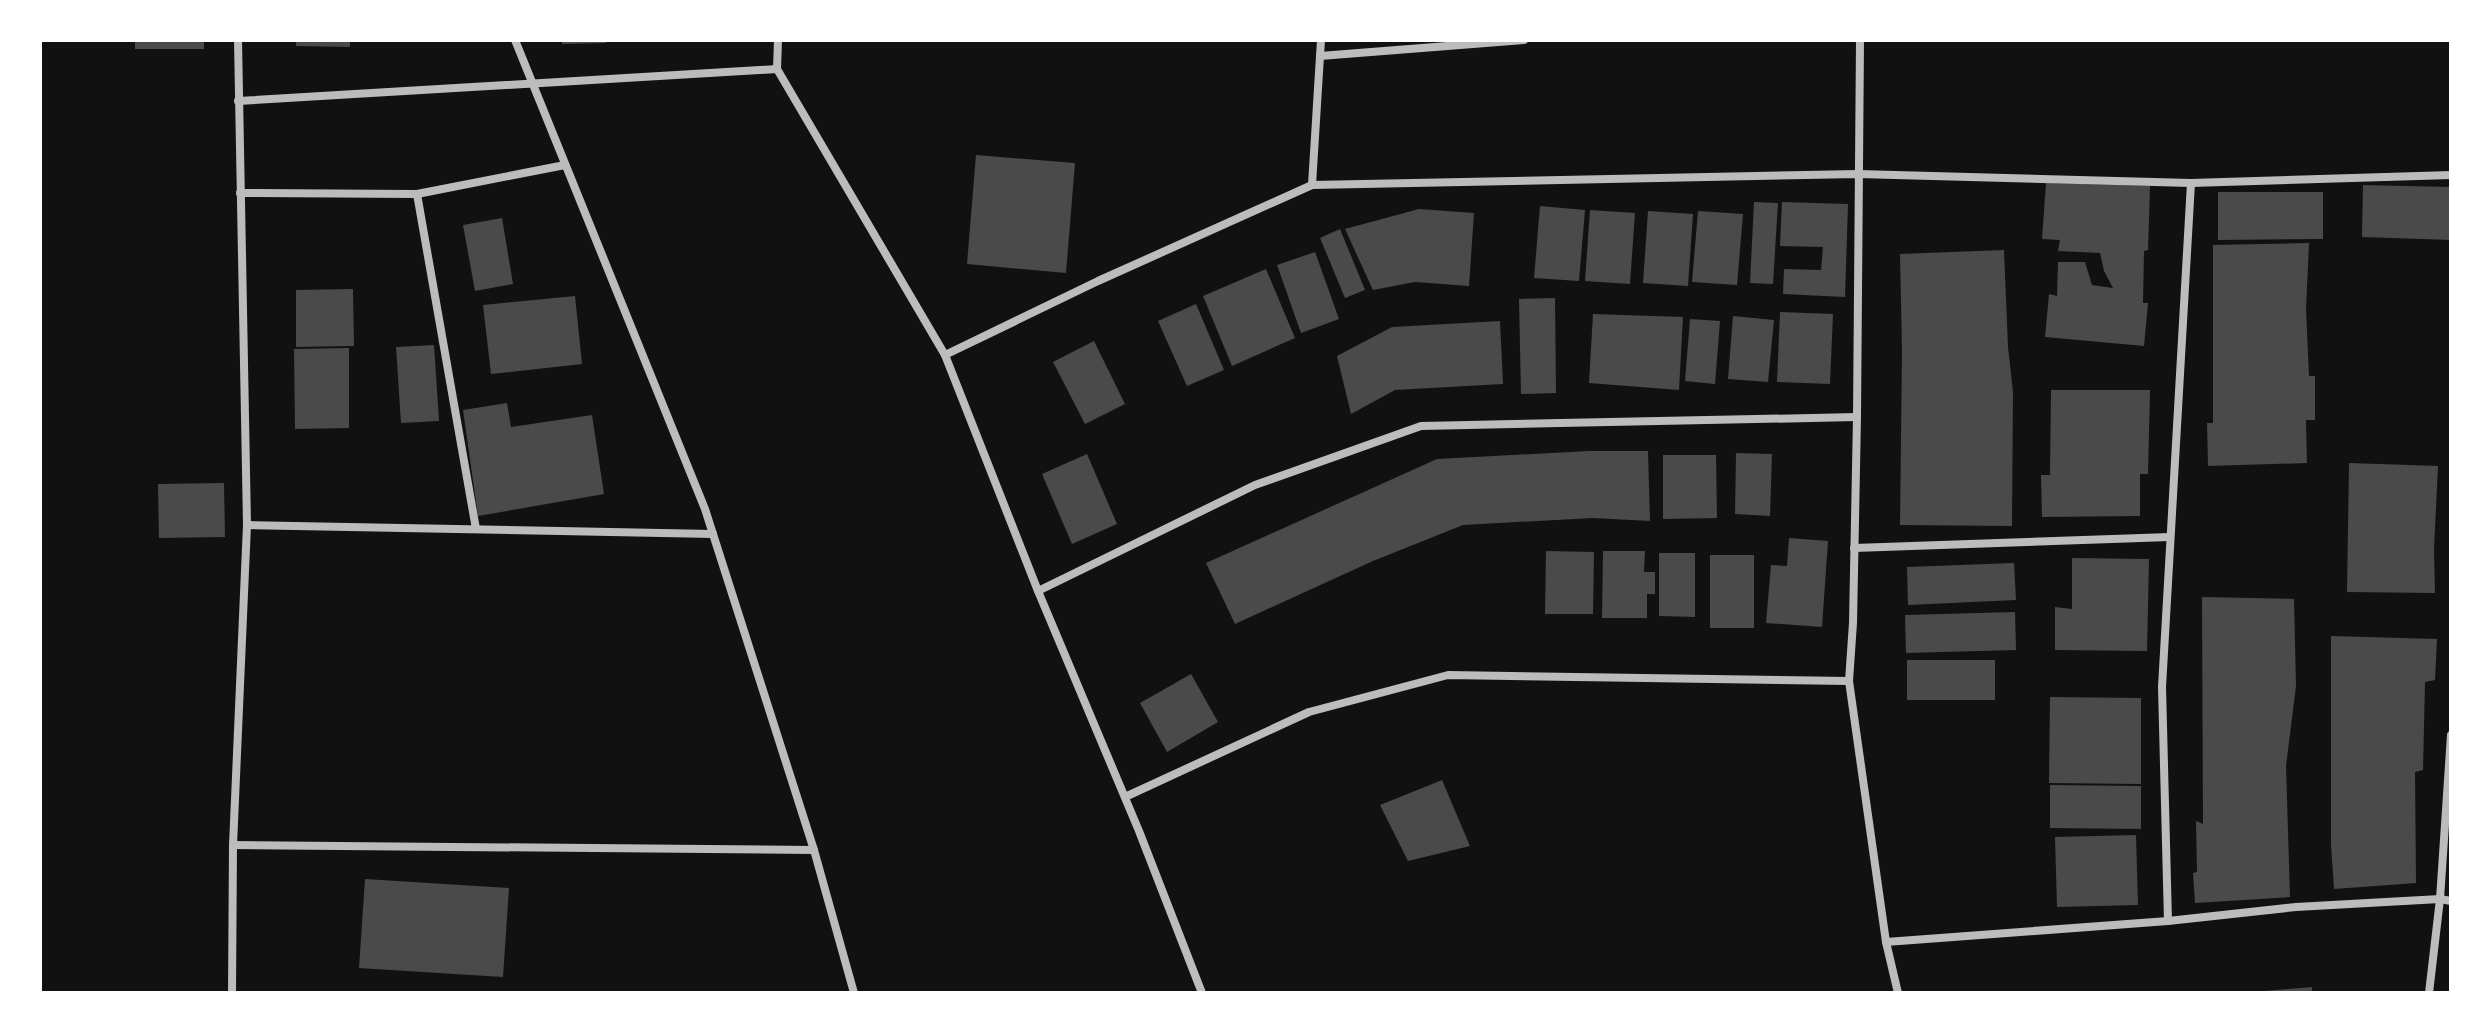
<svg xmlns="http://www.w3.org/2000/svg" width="2491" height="1033" font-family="'PT Sans Narrow',sans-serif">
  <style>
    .building { fill: #4a4a4a }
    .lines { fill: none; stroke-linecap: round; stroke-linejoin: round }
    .minor { stroke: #bcbcbc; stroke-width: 8 }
  </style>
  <rect width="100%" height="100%" fill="#111"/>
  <!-- building -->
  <g class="building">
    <rect x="135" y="40" width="69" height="9"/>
    <polygon points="296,40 350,40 350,47 296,46"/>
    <polygon points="562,40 606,40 606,43 562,44"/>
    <polygon points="976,155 1075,163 1066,273 967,264"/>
    <polygon points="2046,183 2150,186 2148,250 2144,251 2143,303 2148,303 2144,346 2045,337 2049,294 2057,296 2058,262 2085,262 2092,285 2113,288 2104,271 2100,253 2058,251 2060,240 2042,239"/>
    <polygon points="2363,185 2451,187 2451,240 2362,237"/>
    <polygon points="2218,192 2323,192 2323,239 2218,240"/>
    <polygon points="1754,202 1778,203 1773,284 1750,283"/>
    <polygon points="1782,202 1848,204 1845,297 1783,294 1784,269 1821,270 1823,247 1780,246"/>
    <polygon points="1540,206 1585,210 1579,281 1534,278"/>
    <polygon points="1419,209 1474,213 1469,286 1415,282 1373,290 1345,229"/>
    <polygon points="1590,210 1635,213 1630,284 1585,281"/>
    <polygon points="1648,211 1693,214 1688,286 1643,283"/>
    <polygon points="1698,211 1743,214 1737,285 1692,282"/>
    <polygon points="502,218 513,284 475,291 463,225"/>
    <polygon points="1340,229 1365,290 1345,298 1320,238"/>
    <polygon points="2309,243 2306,309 2309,376 2315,376 2315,420 2306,420 2307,463 2208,466 2207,423 2213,423 2213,245"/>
    <polygon points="2004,250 2008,347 2013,392 2012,526 1900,525 1902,351 1900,254"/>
    <polygon points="1315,252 1339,319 1301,333 1277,265"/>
    <polygon points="1266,269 1295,338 1232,366 1203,296"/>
    <polygon points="353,289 354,346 296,347 296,290"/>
    <polygon points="575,296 582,364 491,374 483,305"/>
    <polygon points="1555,298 1556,393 1521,394 1519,299"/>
    <polygon points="1196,304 1224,370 1187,386 1158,321"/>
    <polygon points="1780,312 1833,314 1830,384 1777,382"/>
    <polygon points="1593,314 1683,317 1679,390 1589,383"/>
    <polygon points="1733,316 1774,320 1768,382 1728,379"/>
    <polygon points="1690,319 1720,321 1715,384 1685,381"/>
    <polygon points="1500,321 1503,384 1395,390 1351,414 1337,356 1392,327"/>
    <polygon points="1094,341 1125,404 1085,424 1053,362"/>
    <polygon points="434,345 439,421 401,423 396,347"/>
    <polygon points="349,348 349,428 295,429 294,349"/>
    <polygon points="2051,390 2150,390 2148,474 2140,474 2140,516 2042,517 2041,475 2050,475"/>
    <polygon points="507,403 511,427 592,415 604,494 478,516 463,410"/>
    <polygon points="1589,451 1648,451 1650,521 1593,518 1463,525 1373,561 1235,624 1206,563 1437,459"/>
    <polygon points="1736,453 1772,454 1770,516 1735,514"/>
    <polygon points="1087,454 1117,524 1072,544 1042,474"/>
    <polygon points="1663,455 1716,455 1717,518 1663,519"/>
    <polygon points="2349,463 2438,466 2434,549 2435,593 2347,592"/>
    <polygon points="224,483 225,537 159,538 158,484"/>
    <polygon points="1789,538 1828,541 1822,627 1766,623 1771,565 1787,566"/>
    <polygon points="1546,551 1594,552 1593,614 1545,614"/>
    <polygon points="1603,551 1645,551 1644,572 1655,572 1655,594 1647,594 1647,618 1602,618"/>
    <polygon points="1659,553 1695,553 1695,617 1659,616"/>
    <rect x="1710" y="555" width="44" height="73"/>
    <polygon points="2072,558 2149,559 2147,651 2055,650 2055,607 2072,609"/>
    <polygon points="2014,563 2016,600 1908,605 1907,567"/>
    <polygon points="2202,597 2294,599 2296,686 2286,766 2290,897 2195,903 2193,873 2197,872 2196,821 2203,824"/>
    <polygon points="2015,612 2016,650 1906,653 1905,615"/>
    <polygon points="2331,636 2437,639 2435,680 2425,682 2423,770 2415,772 2416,883 2334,889 2331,845"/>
    <rect x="1907" y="660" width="88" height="40"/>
    <polygon points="1191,674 1218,722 1167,752 1140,703"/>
    <polygon points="2050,697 2141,698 2141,784 2049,783"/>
    <polygon points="1442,780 1470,846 1408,861 1380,805"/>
    <polygon points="2050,785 2141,786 2141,829 2050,828"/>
    <polygon points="2136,835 2138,905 2057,907 2055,837"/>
    <polygon points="365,879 509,888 503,977 359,968"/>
    <polygon points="2312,987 2312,993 2264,993 2264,991"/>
  </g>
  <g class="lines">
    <!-- minor -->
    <g class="minor">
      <polyline points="515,40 705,509 814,850 854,993"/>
      <polyline points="778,40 777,69 945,355 1038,591 1139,831 1202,993"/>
      <polyline points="1860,40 1857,417 1853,623 1849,681 1886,942 1898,993"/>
      <polyline points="1320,56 1524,40"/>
      <polyline points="238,101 777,69"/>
      <polyline points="1312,185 1321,40"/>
      <polyline points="240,193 417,194 476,529"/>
      <polyline points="417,194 565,165"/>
      <polyline points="945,355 1098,281 1312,185 1858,174 2191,183 2451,175"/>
      <polyline points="247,525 713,534"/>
      <polyline points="1854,548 2170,537"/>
      <polyline points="1038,591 1255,485 1421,426 1857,417"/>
      <polyline points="1125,797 1309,712 1448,675 1849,681"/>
      <polyline points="233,845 814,850"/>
      <polyline points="2168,921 2162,687 2191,183"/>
      <polyline points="1886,942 2168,921 2296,907 2440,899 2451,901"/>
      <polyline points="232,993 233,845 247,525 238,40"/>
      <polyline points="2429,993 2440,899 2451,735"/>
    </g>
  </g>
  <!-- border -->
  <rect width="2491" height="1033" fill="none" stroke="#ffffff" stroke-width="84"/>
</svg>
